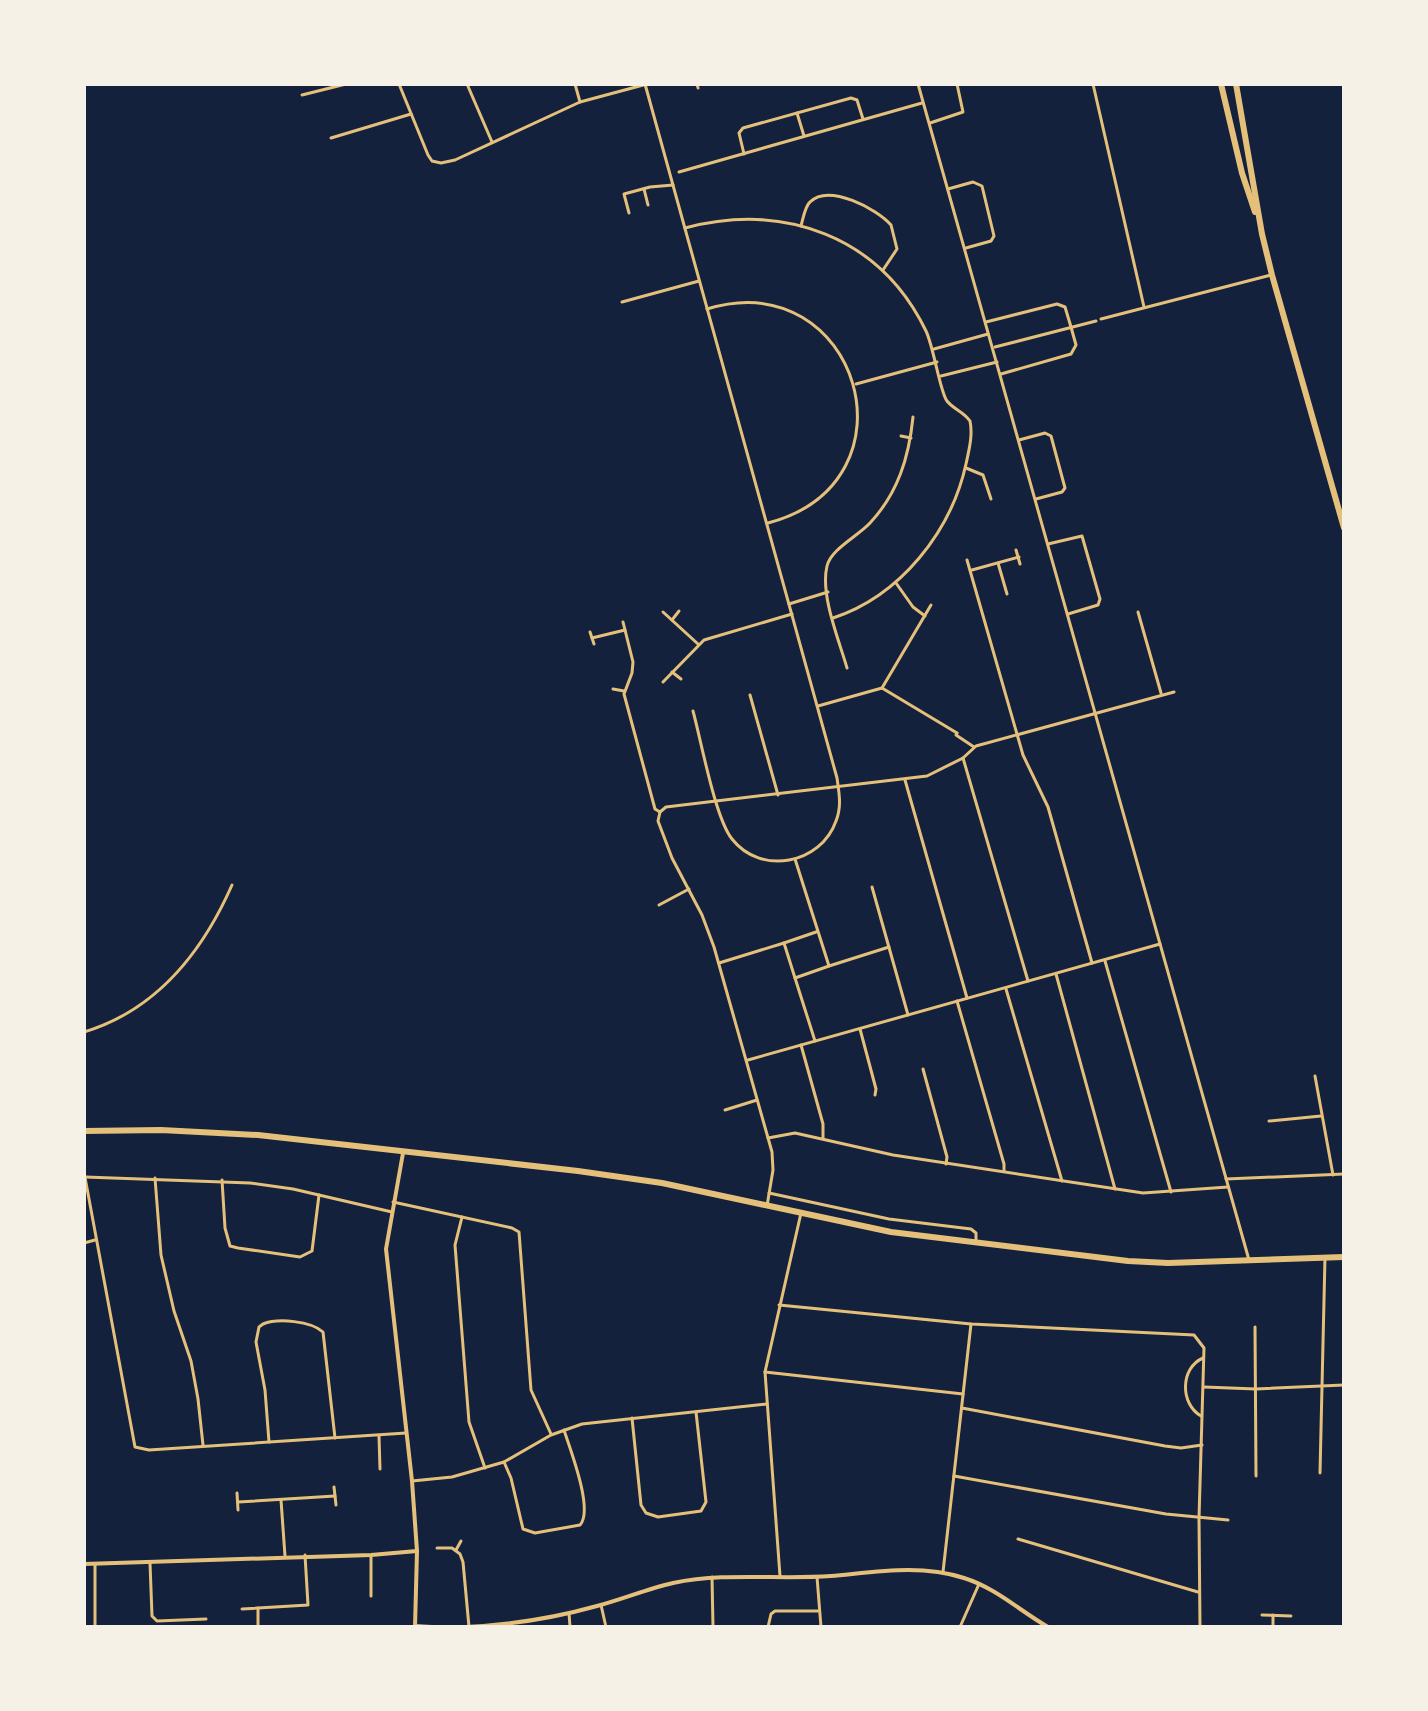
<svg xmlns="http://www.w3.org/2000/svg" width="1428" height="1711" font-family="'Open Sans',sans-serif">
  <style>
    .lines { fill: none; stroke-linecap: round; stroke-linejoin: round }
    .pedestrian { stroke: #e5c07b; stroke-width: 3 }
    .minor { stroke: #e5c07b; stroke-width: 3 }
    .tertiary { stroke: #e5c07b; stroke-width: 4 }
    .primary { stroke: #e5c07b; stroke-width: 6 }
  </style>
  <rect width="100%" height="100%" fill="#14213d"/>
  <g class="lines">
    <!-- pedestrian -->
    <g class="pedestrian">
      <polyline points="697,84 698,88"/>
      <polyline points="957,733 956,735 974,747"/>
    </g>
    <!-- minor -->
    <g class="minor">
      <polyline points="399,84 428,155 432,161 441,163 455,160 580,102 647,84"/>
      <polyline points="467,84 492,142"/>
      <polyline points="575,84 580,102"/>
      <path d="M645 84 837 778C839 793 842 806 836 821 821 864 761 876 732 839 715 818 701 740 693 711"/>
      <polyline points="918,84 1249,1260"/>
      <polyline points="1093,84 1144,307"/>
      <polyline points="302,95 346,84"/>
      <polyline points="797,113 804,136"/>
      <polyline points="930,123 963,112 957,84"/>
      <polyline points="331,138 411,114"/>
      <polyline points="744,154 739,133 743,128 851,98 857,100 863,119"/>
      <polyline points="679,172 922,103"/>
      <polyline points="644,189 648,205"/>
      <polyline points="948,189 973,182 982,186 994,236 991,241 966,248"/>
      <polyline points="629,213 624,194 650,187 673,185"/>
      <path d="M801 226C803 219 805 206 810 202 829 183 877 209 891 225L897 249 883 270"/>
      <path d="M685 228C784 202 880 236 926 331 934 348 940 392 947 401 953 409 963 411 970 421 973 435 969 450 966 464 951 532 900 596 833 618"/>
      <polyline points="622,302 699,281"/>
      <path d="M707 309C858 263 924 482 768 523"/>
      <polyline points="1101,319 1271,275"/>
      <polyline points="986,322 1057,304 1065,307 1071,327"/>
      <polyline points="995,347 1096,321"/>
      <polyline points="934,349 988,334"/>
      <polyline points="1001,374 1071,354 1076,345 1071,327"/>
      <polyline points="941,376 997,362"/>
      <polyline points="856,384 937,362"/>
      <polyline points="901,436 911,438"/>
      <polyline points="1019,440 1045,433 1051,436 1065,488 1062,492 1036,499"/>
      <polyline points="966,468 983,475 991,499"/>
      <polyline points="1048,544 1082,536 1100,599 1098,605 1068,614"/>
      <polyline points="1016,550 1020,564"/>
      <polyline points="967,560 1023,755 1048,807 1092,963"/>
      <polyline points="998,563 1007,594"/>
      <polyline points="972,570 1019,557"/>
      <polyline points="896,583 913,607 925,616"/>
      <polyline points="789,604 828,592"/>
      <polyline points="663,612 698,644"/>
      <polyline points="1138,612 1161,693"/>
      <polyline points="672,620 679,611"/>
      <polyline points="623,622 633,662 632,673 624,694 655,809 660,812 658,821 672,858 702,915 714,947 772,1152 773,1170 767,1206"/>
      <polyline points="590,632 594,644"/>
      <polyline points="592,638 625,630"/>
      <path d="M847 668C839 640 820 595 827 566 831 549 858 536 870 523 898 493 909 457 913 417"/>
      <polyline points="672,672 681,679"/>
      <polyline points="663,682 704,640 792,614"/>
      <polyline points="882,688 957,733"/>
      <polyline points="613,689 624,691"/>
      <polyline points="750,695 778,795"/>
      <polyline points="818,706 882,688 931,605"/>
      <polyline points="963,758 1028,981"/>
      <polyline points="905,780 967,998"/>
      <polyline points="660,812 666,807 927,776 963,758 976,746 1174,692"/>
      <polyline points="795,859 829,966 795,978 784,943 816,932"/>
      <polyline points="872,887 908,1015"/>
      <polyline points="659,905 689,889"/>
      <polyline points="1105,961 1171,1192"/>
      <polyline points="719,963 784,943"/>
      <polyline points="829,966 889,947"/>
      <polyline points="1056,974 1115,1189"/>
      <polyline points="795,978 815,1041"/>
      <polyline points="1006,989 1062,1181"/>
      <polyline points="957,1001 1004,1164 1004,1171"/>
      <polyline points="860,1029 876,1089 875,1095"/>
      <path d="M84 1032C157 1010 202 953 232 885"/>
      <polyline points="801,1045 823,1124 823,1138"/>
      <polyline points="748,1060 1160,944"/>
      <polyline points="923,1069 947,1157 946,1164"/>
      <polyline points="1315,1076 1333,1175"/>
      <polyline points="725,1110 757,1100"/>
      <polyline points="1269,1121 1321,1116"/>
      <polyline points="768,1138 795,1133 893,1155 1143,1193 1228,1187"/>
      <polyline points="84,1172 135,1447 149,1450 406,1433"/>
      <polyline points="85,1177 250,1183 293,1189 392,1212"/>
      <polyline points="155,1178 161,1255 174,1311 191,1361 198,1399 203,1445"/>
      <polyline points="1226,1179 1344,1174"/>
      <polyline points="222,1180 225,1228 230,1246 238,1248 300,1257 312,1251 319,1195"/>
      <polyline points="769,1193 889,1219 971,1229 976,1233 976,1242"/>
      <polyline points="393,1202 512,1228 519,1232 531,1390 551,1434"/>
      <polyline points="462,1217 455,1245 469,1422 485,1468"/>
      <polyline points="84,1243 95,1240"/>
      <polyline points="779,1305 971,1324 1194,1335 1204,1348 1199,1518 1200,1627"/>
      <polyline points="1255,1327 1256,1476"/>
      <polyline points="765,1372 963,1394"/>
      <polyline points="1204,1387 1256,1389 1344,1385"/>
      <polyline points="962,1408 1165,1446 1181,1448 1202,1445"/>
      <path d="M1201 1416C1180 1404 1180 1368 1203 1358"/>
      <polyline points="632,1418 641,1505 646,1513 658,1517 701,1511 706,1502 696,1412"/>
      <polyline points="379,1436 380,1469"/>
      <path d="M269 1442 265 1390 256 1342 259 1327 263 1324C278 1318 311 1321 323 1332L335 1438"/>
      <path d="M504 1462 511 1478 523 1529 535 1533 580 1525C594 1510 570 1449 564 1430"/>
      <polyline points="1320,1473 1325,1257"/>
      <polyline points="954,1476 1166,1514 1228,1520"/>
      <polyline points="412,1481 452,1477 504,1462 551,1435 582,1424 767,1404"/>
      <polyline points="334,1487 336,1505"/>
      <polyline points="237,1493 238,1510"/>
      <polyline points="281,1500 285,1556"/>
      <polyline points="238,1502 335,1496"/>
      <polyline points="1018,1539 1198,1592"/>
      <polyline points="437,1548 452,1548 460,1554 463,1562 469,1627"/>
      <polyline points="456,1550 461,1541"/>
      <polyline points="150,1563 152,1616 157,1621 206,1619"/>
      <polyline points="95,1564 95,1627"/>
      <polyline points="943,1572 971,1324"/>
      <polyline points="780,1576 765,1372 801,1213"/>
      <polyline points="712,1577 713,1627"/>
      <polyline points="817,1577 821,1627"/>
      <polyline points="371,1596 371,1556"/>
      <polyline points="601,1605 606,1627"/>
      <polyline points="242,1609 308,1605 305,1555"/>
      <polyline points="569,1613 570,1627"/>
      <polyline points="1262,1615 1291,1616"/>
      <polyline points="1273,1615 1273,1627"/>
      <polyline points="258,1627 258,1608"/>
      <polyline points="768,1627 771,1614 775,1611 819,1611"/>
      <polyline points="960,1627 979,1584"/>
    </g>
    <!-- tertiary -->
    <g class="tertiary">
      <polyline points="403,1153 386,1249 412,1481 417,1551 415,1627"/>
      <polyline points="84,1564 371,1555 417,1551"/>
      <polyline points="415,1626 432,1627"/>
      <path d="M465 1627C510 1625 554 1618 597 1606 623 1599 647 1589 673 1583 726 1572 778 1580 831 1576 876 1572 920 1564 964 1578 996 1588 1020 1611 1048 1627"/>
    </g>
    <!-- primary -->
    <g class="primary">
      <polyline points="1221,84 1242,173 1255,212"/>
      <polyline points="1236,84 1262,234 1272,275 1344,528"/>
      <polyline points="84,1131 161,1130 258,1135 578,1171 662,1183 891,1232 1128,1261 1168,1263 1344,1257"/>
    </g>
  </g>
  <!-- border -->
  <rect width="1428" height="1711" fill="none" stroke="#f6f1e7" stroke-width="172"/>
</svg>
